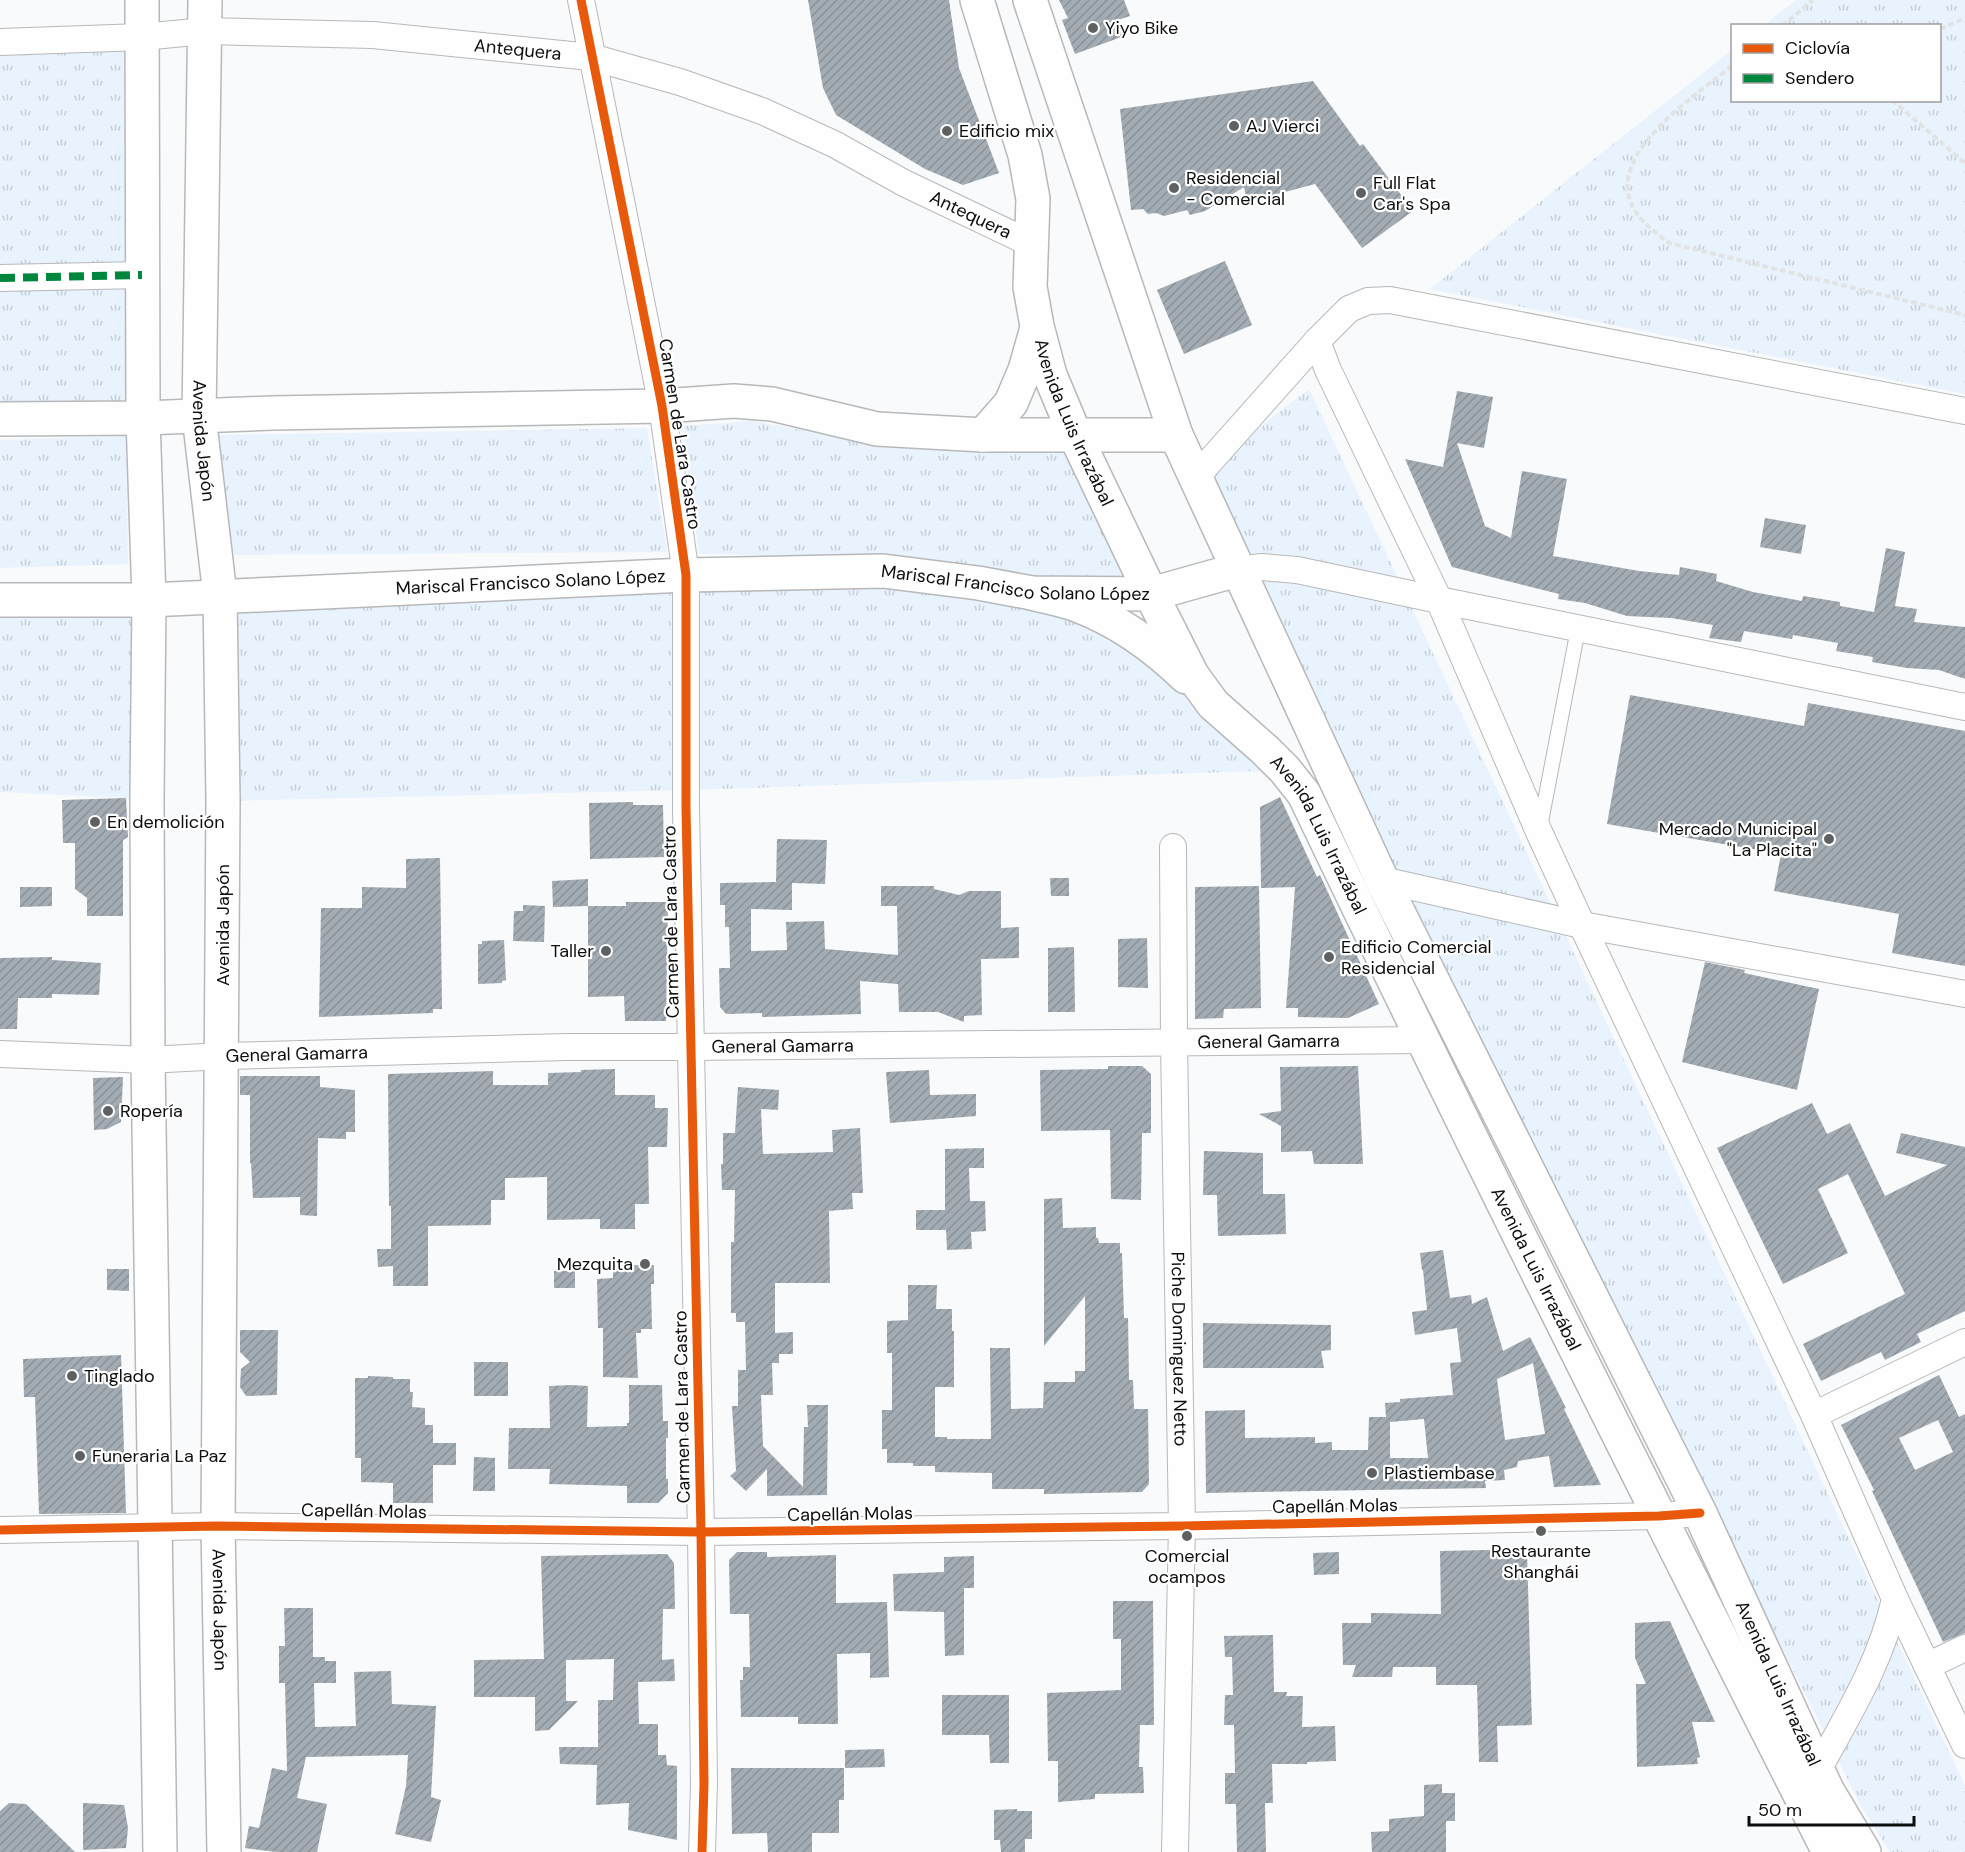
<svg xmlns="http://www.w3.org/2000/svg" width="1965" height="1852" font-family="'DM Sans',sans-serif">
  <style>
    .grass { fill: url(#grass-tufts) }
    .building { fill: url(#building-hatch); fill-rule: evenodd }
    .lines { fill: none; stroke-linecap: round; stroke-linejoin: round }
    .lane-casing { stroke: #b7b8b9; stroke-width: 16 }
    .street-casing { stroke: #b7b8b9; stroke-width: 28 }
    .secondary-casing { stroke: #b7b8b9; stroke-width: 36 }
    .primary-casing { stroke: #b7b8b9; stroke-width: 36 }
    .highway-casing { stroke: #b7b8b9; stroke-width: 36 }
    .path { stroke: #e2e3e3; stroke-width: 4; stroke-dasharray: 6 3; stroke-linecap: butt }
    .lane { stroke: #fefeff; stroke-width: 14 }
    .street { stroke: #fefeff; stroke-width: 26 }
    .secondary { stroke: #fefeff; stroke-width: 33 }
    .primary { stroke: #fefeff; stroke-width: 33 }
    .highway { stroke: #fefeff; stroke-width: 33 }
    .quiet { stroke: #00873e; stroke-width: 8; stroke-dasharray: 15 8; stroke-linecap: butt }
    .cycleway-casing { stroke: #fff; stroke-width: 13 }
    .cycleway { stroke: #e8590c; stroke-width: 9 }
    .poi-dot { fill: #5f6061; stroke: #fff; stroke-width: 2 }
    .labels { text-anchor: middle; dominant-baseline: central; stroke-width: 4.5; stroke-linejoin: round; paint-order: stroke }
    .poi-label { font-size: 18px; fill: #0c0d0d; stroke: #fff; text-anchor: start }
    .street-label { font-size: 18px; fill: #0c0d0d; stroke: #fff }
  </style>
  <defs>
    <pattern id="grass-tufts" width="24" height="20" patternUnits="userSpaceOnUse" patternTransform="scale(1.5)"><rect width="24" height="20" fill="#e8f3fd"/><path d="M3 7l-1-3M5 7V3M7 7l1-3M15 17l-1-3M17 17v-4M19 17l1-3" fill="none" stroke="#c6cfd8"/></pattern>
    <pattern id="building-hatch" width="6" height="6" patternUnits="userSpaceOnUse" patternTransform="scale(1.5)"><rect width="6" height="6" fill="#a3abb3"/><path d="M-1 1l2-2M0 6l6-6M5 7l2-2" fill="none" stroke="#8b9299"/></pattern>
  </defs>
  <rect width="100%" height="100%" fill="#f8fafc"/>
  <!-- grass -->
  <g class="grass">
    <polygon points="1796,0 1965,0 1965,394 1430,289 1732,50 1732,100 1940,100 1940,26 1764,25"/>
    <polygon points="142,37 143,418 0,419 0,42"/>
    <polygon points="1309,389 1965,1786 1965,1852 1890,1852 1860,1804 1196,477"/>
    <polygon points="753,421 879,444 1067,452 1127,577 1032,579 887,556 699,554 682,426"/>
    <polygon points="647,428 667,552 221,555 219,435"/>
    <polygon points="126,436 128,564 0,568 0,440"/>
    <polygon points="883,571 1076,605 1285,770 686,790 223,801 220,595"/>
    <polygon points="149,600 147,799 0,792 0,601"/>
  </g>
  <!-- building -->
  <g class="building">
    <polygon points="808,0 949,0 959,68 999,173 963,185 925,169 836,115 823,88"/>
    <polygon points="1059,0 1124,0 1130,16 1118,20 1124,36 1075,54 1062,20 1068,18"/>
    <polygon points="1313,81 1360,146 1363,144 1413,211 1362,248 1315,184 1247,202 1244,187 1205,211 1190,215 1187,210 1164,216 1156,213 1148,214 1143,209 1131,210 1120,109"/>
    <polygon points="1225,261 1252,325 1184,354 1157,290"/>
    <polygon points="1457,391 1493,397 1484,448 1457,443 1485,526 1511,538 1522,471 1567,479 1553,556 1639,571 1679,575 1680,567 1717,574 1716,581 1753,592 1802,601 1803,596 1840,602 1840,606 1874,612 1886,548 1905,552 1895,606 1917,609 1914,622 1965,627 1965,679 1939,670 1907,668 1872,662 1873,657 1836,651 1838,643 1793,635 1792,639 1744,631 1741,642 1709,638 1713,625 1671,618 1627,616 1585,603 1558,599 1559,594 1452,567 1405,459 1443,467"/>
    <polygon points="1765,518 1806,525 1801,554 1760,547"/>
    <polygon points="1630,695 1804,726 1808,703 1965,731 1965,966 1892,953 1899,914 1774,891 1781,854 1607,824"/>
    <polygon points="1280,797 1317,877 1320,875 1379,1004 1348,1018 1298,1017 1298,1008 1286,1008 1295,887 1261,888 1260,807"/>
    <polygon points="126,798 128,837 123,840 123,916 87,916 87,898 75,889 75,843 63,843 62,800"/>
    <polygon points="633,802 633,805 663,805 664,857 590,859 589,803"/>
    <polygon points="777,839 827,840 825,884 792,883 792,910 751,909 751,951 787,950 786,922 824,921 825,949 898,955 897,906 881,906 881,886 934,886 934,889 959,895 969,891 1001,891 1001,928 1019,927 1019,958 981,959 982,1015 964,1016 964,1022 938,1012 899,1012 898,984 860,981 861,1014 762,1017 762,1013 726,1014 720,1007 719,968 730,968 729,927 725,927 725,905 720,905 720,883 776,882"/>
    <polygon points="440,858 442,1009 433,1009 433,1013 319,1017 321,908 362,908 362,887 406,888 406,859"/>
    <polygon points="1050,878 1069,878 1069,896 1051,896"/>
    <polygon points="588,879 588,906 553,907 552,881"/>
    <polygon points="1259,886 1261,1008 1224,1009 1223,1018 1195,1019 1195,887"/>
    <polygon points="20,887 52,887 52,906 20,907"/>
    <polygon points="626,902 668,902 666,1021 625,1021 624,996 588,997 588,906 626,906"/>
    <polygon points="523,905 545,906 544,942 513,941 514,911 523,911"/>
    <polygon points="1147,938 1148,988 1118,987 1118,939"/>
    <polygon points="504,940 506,980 502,981 502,983 478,984 478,944 482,944 482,941"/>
    <polygon points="1074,947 1075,1012 1048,1012 1048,948"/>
    <polygon points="52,957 52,960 101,963 99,995 52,994 52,998 18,998 17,1029 0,1029 0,958"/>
    <polygon points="1705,962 1745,970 1744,973 1819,989 1797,1090 1682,1062"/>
    <polygon points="1108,1066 1142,1066 1151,1074 1151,1133 1142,1133 1141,1200 1111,1199 1110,1130 1041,1131 1040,1070 1108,1069"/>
    <polygon points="1358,1066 1363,1164 1314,1164 1312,1151 1281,1152 1281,1126 1259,1114 1281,1111 1280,1067"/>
    <polygon points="615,1069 615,1095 655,1095 655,1108 668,1108 667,1147 648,1147 649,1204 635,1204 635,1229 600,1229 600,1219 547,1220 547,1177 505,1178 505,1200 491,1200 491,1225 428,1226 428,1286 393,1286 393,1266 378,1267 377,1249 391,1249 391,1206 389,1206 388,1074 493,1071 493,1085 548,1085 548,1073 581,1072 581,1070"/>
    <polygon points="929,1070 930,1095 976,1094 976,1116 890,1123 886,1072"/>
    <polygon points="240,1076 320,1076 320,1087 355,1090 355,1132 346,1132 346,1139 318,1138 317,1216 300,1215 300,1197 253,1198 251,1163 250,1163 250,1095 240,1095"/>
    <polygon points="123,1077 121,1122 107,1129 94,1130 93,1078"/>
    <polygon points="738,1087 779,1090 778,1110 761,1109 763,1154 833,1152 832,1130 860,1128 863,1193 852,1193 853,1209 829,1211 830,1283 775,1283 775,1333 793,1332 793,1354 779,1354 779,1363 772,1363 773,1395 761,1395 763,1446 803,1487 804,1427 808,1427 807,1405 828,1405 827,1495 767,1496 767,1469 746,1491 730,1476 736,1471 732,1406 738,1406 738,1370 746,1370 745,1322 736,1322 736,1313 731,1313 731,1242 734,1242 735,1190 722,1190 721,1164 723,1164 723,1133 735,1133"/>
    <polygon points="1812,1103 1827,1134 1850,1123 1885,1196 1947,1165 1896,1153 1901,1133 1965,1147 1965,1311 1917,1334 1921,1342 1885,1360 1881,1352 1821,1381 1803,1344 1905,1294 1848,1174 1818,1189 1848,1253 1783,1284 1717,1148"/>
    <polygon points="984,1148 984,1168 969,1168 970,1201 985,1201 986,1231 971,1232 972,1249 947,1250 946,1230 916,1230 916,1210 945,1210 945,1149"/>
    <polygon points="1204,1151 1263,1153 1263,1194 1285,1194 1286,1234 1218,1236 1217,1195 1203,1195"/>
    <polygon points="1062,1198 1063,1228 1096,1227 1096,1238 1098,1238 1099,1243 1120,1243 1120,1253 1122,1253 1124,1318 1128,1318 1129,1380 1133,1380 1134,1409 1148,1409 1149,1484 1142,1492 1044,1494 1044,1489 992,1489 992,1473 935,1472 935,1466 913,1466 913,1463 887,1463 887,1449 882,1449 882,1410 892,1410 892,1353 887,1353 887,1321 908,1320 908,1285 937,1285 936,1309 952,1309 952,1331 954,1331 954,1387 935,1387 935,1437 947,1437 947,1439 991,1439 990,1348 1010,1348 1011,1409 1043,1408 1044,1382 1075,1382 1075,1371 1085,1371 1085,1296 1044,1346 1044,1199"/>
    <path d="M1443 1250 1450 1298 1471 1295 1472 1304 1487 1297 1503 1351 1530 1337 1566 1408 1564 1409 1601 1485 1554 1487 1549 1456 1518 1461 1517 1467 1504 1470 1505 1480 1485 1481 1486 1488 1206 1493 1205 1411 1245 1410V1438L1315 1437V1443L1332 1442V1450H1368L1369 1417H1386L1385 1403 1400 1402V1399L1453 1395 1450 1363 1461 1362 1457 1328 1415 1335 1412 1312 1427 1310 1423 1270H1422L1420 1253ZM1533 1363 1545 1434 1505 1440 1497 1379ZM1424 1419 1428 1458H1390V1422Z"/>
    <polygon points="613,1265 654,1265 654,1284 651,1284 652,1329 641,1329 641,1333 636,1333 638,1378 603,1377 603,1328 598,1328 597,1279 613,1278"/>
    <polygon points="107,1269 129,1269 129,1291 107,1290"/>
    <rect x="554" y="1271" width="21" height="17"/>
    <polygon points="1203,1323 1331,1325 1331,1350 1321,1351 1324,1368 1203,1368"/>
    <polygon points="240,1330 278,1330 277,1395 246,1396 240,1387 241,1369 250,1362 240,1352"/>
    <polygon points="121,1355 126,1513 39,1514 35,1397 24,1397 23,1359"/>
    <rect x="474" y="1362" width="34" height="34"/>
    <path d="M1939 1375 1959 1417 1965 1414V1633L1943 1642 1872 1491 1874 1490 1841 1425ZM1938 1420 1953 1452 1915 1470 1899 1438Z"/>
    <polygon points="368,1376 393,1377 393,1379 410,1379 410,1392 413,1392 412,1407 425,1408 425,1425 433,1425 433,1443 456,1443 456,1465 433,1465 433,1503 393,1503 393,1483 361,1482 361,1458 355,1458 355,1378 368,1378"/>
    <polygon points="571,1385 588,1386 587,1427 627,1426 627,1423 629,1423 629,1385 662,1385 663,1421 668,1421 668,1438 666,1438 666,1479 668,1479 668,1493 658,1503 627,1503 627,1486 549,1484 550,1469 508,1469 509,1428 550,1428 549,1386"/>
    <polygon points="474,1457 495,1458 495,1491 473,1491"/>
    <polygon points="1487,1550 1527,1552 1532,1725 1497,1726 1498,1762 1479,1762 1477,1685 1436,1685 1436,1667 1393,1667 1392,1677 1352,1677 1356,1665 1343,1665 1342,1623 1371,1623 1371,1613 1441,1614 1440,1551"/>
    <polygon points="737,1552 767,1552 767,1557 836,1555 836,1603 887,1602 889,1677 870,1678 870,1653 837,1654 838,1724 798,1724 798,1717 741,1717 740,1680 743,1680 743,1667 750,1667 749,1614 730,1614 729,1560"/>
    <polygon points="1339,1552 1339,1574 1314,1575 1313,1553"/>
    <polygon points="667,1554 674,1563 675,1609 663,1609 662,1660 674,1659 675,1681 638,1682 639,1724 658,1724 658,1755 666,1755 667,1765 677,1766 677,1840 628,1830 629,1803 596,1805 597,1765 560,1764 559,1747 598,1747 598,1700 613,1700 614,1659 566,1660 566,1701 578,1701 549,1730 535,1731 535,1697 474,1697 474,1660 544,1659 541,1556"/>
    <polygon points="974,1556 974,1588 964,1588 964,1655 945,1656 944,1612 894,1611 893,1574 944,1572 944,1557"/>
    <polygon points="1113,1601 1153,1601 1154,1725 1140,1725 1139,1767 1143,1767 1144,1793 1095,1794 1095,1799 1058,1802 1058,1761 1048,1761 1047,1693 1121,1690 1121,1639 1113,1639"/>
    <polygon points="284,1608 313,1608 313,1657 325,1657 325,1661 336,1661 336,1683 314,1683 315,1727 356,1726 354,1672 391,1671 392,1704 436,1706 431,1797 441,1800 431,1842 395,1834 406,1786 408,1755 306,1757 297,1798 327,1804 317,1852 277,1852 245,1848 249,1826 259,1828 272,1768 287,1771 285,1683 279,1683 279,1646 285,1646"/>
    <polygon points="1670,1621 1715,1722 1692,1722 1700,1757 1697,1758 1698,1764 1637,1767 1636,1684 1646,1684 1635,1658 1635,1623"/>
    <polygon points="1273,1635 1274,1692 1287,1692 1286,1696 1303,1696 1302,1727 1335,1726 1336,1761 1307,1762 1307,1764 1272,1764 1273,1803 1265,1803 1266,1852 1237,1852 1236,1804 1225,1804 1225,1773 1235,1773 1234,1725 1224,1725 1225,1695 1233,1695 1232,1657 1225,1657 1224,1636"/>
    <polygon points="942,1695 1009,1695 1009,1763 990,1763 989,1735 942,1735"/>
    <polygon points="884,1749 885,1767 845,1768 845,1750"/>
    <polygon points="731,1768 844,1768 844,1800 839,1800 839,1833 812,1833 812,1852 768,1852 767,1833 732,1834"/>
    <polygon points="1442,1784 1442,1793 1455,1793 1455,1821 1446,1821 1446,1852 1372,1852 1371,1832 1389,1831 1389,1819 1424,1816 1424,1785"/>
    <polygon points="9,1803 26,1804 75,1852 0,1852 0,1811"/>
    <polygon points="83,1803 124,1805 128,1828 126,1848 83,1850"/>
    <polygon points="1017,1809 1017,1811 1032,1811 1032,1839 1025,1839 1025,1852 1001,1852 1000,1840 994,1840 994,1810"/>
  </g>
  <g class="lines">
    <defs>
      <polyline id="lane" points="1540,827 1578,629"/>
      <g id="street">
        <polyline points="581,0 662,406 686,575 686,809 701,1532 704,1784 702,1852"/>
        <path id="s1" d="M0 42 142 37 205 31 373 35 591 57 680 82 762 111 834 144 904 183 1032 244"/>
        <polyline points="0,278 142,275"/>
        <polyline points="1317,341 1328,370 1439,600 1539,832 1582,925 1814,1415 1895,1599 1965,1745"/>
        <polyline points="1196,477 1317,341 1349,309 1368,301 1390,300 1965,411"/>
        <polyline points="1237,570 1262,567 1297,570 1439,600 1965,707"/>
        <path id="s2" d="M1173 847 1174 1042 1182 1526 1175 1852"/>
        <polyline points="1382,880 1582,925 1965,994"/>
        <path id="s3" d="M0 1054 148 1060 223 1056 567 1047H690L1422 1040"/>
        <polyline points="1814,1415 1965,1342"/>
        <polyline points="0,1530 218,1526 701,1532 1182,1526 1659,1516 1700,1513"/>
        <polyline points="1927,1666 1965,1648"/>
        <path d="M1818 1770C1849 1713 1881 1662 1895 1599"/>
      </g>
      <g id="secondary">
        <polyline points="142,0 143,418 149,600 147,799 148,1060 160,1852"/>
        <path id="s4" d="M205 0 199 416 220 595 223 801 218 1526 224 1852"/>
      </g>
      <g id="primary">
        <polyline points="0,419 143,418 272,413 662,406 734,401 772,404 877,429 983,435 1176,435"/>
        <path id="s5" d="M0 600H149L686 575 883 571 978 583 1032 593 1151 594 1237 570"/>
      </g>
      <g id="highway">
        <path id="s6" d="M977 0 1025 155 1033 199 1030 287 1037 326 1050 375 1075 435 1151 594 1192 675 1213 704 1265 750 1285 770 1304 794C1474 1149 1651 1501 1829 1852"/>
        <path id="s7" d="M1030 0 1176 435 1382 880 1700 1513 1827 1790 1864 1852"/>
        <polyline points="983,435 1011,403 1025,370 1037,328"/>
        <path d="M1032 593C1047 597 1063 600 1077 605 1119 621 1154 646 1186 677"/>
      </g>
    </defs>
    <!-- lane casing -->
    <use href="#lane" class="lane-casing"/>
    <!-- street casing -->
    <use href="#street" class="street-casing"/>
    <!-- secondary casing -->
    <use href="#secondary" class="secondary-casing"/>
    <!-- primary casing -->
    <use href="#primary" class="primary-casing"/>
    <!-- highway casing -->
    <use href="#highway" class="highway-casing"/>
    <!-- path -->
    <g class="path">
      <polyline points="1782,26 1813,0"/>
      <polyline points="1940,29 1965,18"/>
      <path d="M1732 66C1698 94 1604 154 1633 207 1641 223 1655 232 1669 243L1965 315"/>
      <polyline points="1892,100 1965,163"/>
    </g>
    <!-- lane -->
    <use href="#lane" class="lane"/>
    <!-- street -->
    <use href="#street" class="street"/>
    <!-- secondary -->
    <use href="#secondary" class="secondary"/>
    <!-- primary -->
    <use href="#primary" class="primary"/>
    <!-- highway -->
    <use href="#highway" class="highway"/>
    <!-- quiet -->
    <polyline class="quiet" points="0,278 142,275"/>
    <defs>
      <g id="cycleway">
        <polyline points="581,0 662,406 686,575 686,809 701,1532 704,1784 702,1852"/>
        <polyline points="0,1530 218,1526 701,1532 1182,1526 1659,1516 1700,1513"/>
      </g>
    </defs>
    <!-- cycleway casing -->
    <use href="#cycleway" class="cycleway-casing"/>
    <!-- cycleway -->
    <use href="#cycleway" class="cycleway"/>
  </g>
  <!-- markers -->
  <g class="poi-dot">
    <circle cx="1093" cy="28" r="6"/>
    <circle cx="1234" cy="126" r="6"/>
    <circle cx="947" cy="131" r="6"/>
    <circle cx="1174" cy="188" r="6"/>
    <circle cx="1361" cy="193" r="6"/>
    <circle cx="95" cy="822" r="6"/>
    <circle cx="1829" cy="839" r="6"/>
    <circle cx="606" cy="951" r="6"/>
    <circle cx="1329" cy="957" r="6"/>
    <circle cx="108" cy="1111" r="6"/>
    <circle cx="645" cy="1264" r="6"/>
    <circle cx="72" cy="1376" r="6"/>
    <circle cx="80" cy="1456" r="6"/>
    <circle cx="1372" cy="1473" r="6"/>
    <circle cx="1541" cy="1531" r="6"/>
    <circle cx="1187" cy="1536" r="6"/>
  </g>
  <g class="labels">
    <!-- poi labels -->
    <g class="poi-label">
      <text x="1105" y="28">Yiyo Bike</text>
      <text x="1246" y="126">AJ Vierci</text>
      <text x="959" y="131">Edificio mix</text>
      <text x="1186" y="178">Residencial<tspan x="1186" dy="21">- Comercial</tspan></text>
      <text x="1373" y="183">Full Flat<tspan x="1373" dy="21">Car's Spa</tspan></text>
      <text x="107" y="822">En demolición</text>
      <text x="1817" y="829" text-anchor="end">Mercado Municipal<tspan x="1817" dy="21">"La Placita"</tspan></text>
      <text x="1341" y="947">Edificio Comercial<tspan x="1341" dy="21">Residencial</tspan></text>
      <text x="594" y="951" text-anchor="end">Taller</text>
      <text x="120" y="1111">Ropería</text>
      <text x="633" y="1264" text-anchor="end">Mezquita</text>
      <text x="84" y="1376">Tinglado</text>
      <text x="92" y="1456">Funeraria La Paz</text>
      <text x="1384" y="1473">Plastiembase</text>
      <text x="1541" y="1551" text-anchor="middle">Restaurante<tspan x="1541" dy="21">Shanghái</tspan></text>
      <text x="1187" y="1556" text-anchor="middle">Comercial<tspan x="1187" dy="21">ocampos</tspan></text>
    </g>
    <!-- street labels -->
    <g class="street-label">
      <text stroke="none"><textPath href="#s1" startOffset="519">Antequera</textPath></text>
      <text stroke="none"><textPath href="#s1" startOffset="1005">Antequera</textPath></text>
      <text stroke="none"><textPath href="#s6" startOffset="438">Avenida Luis Irrazábal</textPath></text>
      <text transform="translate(680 434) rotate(81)">Carmen de Lara Castro</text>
      <text stroke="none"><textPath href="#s4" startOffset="441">Avenida Japón</textPath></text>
      <text stroke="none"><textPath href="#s5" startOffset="531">Mariscal Francisco Solano López</textPath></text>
      <text stroke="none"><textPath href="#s5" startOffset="1017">Mariscal Francisco Solano López</textPath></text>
      <text stroke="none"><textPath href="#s6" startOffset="924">Avenida Luis Irrazábal</textPath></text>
      <text transform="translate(671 922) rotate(-91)">Carmen de Lara Castro</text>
      <text transform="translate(223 925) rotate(-90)">Avenida Japón</text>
      <text stroke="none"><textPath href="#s3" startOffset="1269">General Gamarra</textPath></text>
      <text stroke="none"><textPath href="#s3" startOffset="783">General Gamarra</textPath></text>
      <text stroke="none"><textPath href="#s3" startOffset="297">General Gamarra</textPath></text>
      <text stroke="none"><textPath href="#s6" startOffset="1410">Avenida Luis Irrazábal</textPath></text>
      <text stroke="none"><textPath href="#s2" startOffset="502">Piche Dominguez Netto</textPath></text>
      <text transform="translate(682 1407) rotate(-91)">Carmen de Lara Castro</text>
      <text transform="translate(1335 1506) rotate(-1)">Capellán Molas</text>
      <text transform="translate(364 1511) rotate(1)">Capellán Molas</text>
      <text transform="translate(850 1514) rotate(-1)">Capellán Molas</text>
      <text stroke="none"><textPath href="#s4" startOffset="1611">Avenida Japón</textPath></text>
      <text stroke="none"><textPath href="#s7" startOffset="1845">Avenida Luis Irrazábal</textPath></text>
    </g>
  </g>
  <!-- legend -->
  <rect x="1731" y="24" width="210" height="78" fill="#ffffff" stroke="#9e9e9e" stroke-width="1.5"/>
  <rect x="1743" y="44" width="30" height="9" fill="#e8590c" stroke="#9e9e9e" stroke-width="1.5"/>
  <text x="1785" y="54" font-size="18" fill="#0c0d0d">Ciclovía</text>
  <rect x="1743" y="74" width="30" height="9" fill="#00873e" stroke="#9e9e9e" stroke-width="1.5"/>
  <text x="1785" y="84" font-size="18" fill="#0c0d0d">Sendero</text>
  <!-- scale -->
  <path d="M1749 1816v9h165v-9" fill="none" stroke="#0c0d0d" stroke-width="3"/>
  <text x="1758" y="1816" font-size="18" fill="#0c0d0d" stroke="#ffffff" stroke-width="4.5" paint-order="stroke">50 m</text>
</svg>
